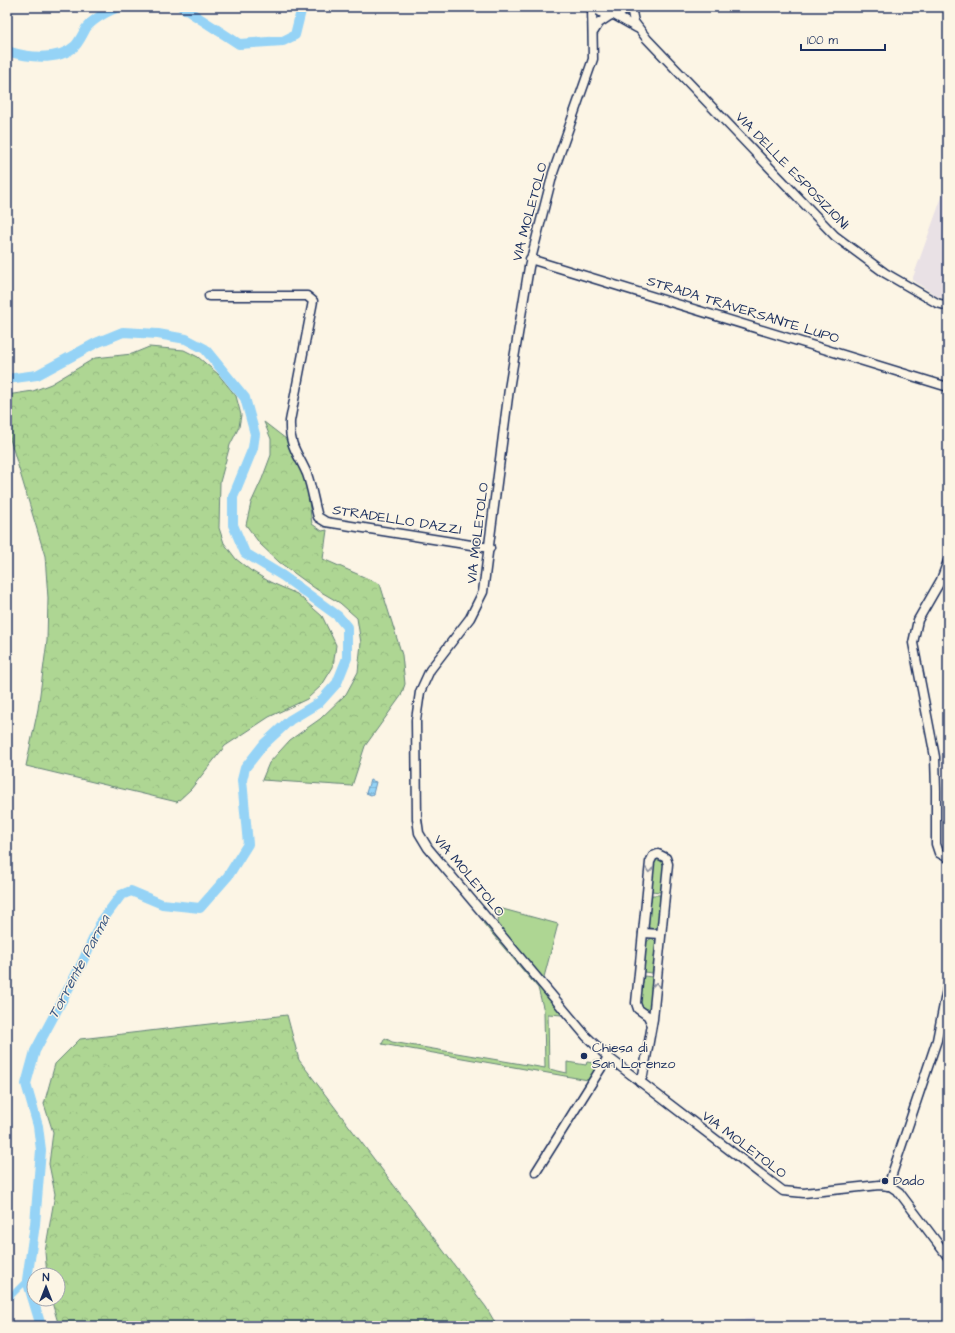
<svg xmlns="http://www.w3.org/2000/svg" width="955" height="1333" font-family="'Architects Daughter',sans-serif">
  <style>
    .built { fill: #e9e1e5 }
    .green { fill: #aed693; stroke: #648278 }
    .forest { fill: url(#forest-crowns); stroke: #648278 }
    .water { fill: url(#water-rules); stroke: #6491b9 }
    .lines { fill: none; stroke-linecap: round; stroke-linejoin: round }
    .canal { stroke: #95d3f6; stroke-width: 6 }
    .river { stroke: #95d3f6; stroke-width: 10 }
    .minor-casing { stroke: #1b2f5e; stroke-width: 11 }
    .minor { stroke: #fcf5e5; stroke-width: 8 }
    .oneway { stroke: #8c92a2 }
    .poi-dot { fill: #1b2f5e; stroke: #fcf5e5; stroke-width: 1.5 }
    .labels { text-anchor: middle; dominant-baseline: central; stroke-width: 3; stroke-linejoin: round; paint-order: stroke }
    .street-label { font-size: 14px; fill: #1b2f5e; stroke: #fcf5e5 }
    .poi-label { font-size: 14px; fill: #1b2f5e; stroke: #fcf5e5; text-anchor: start }
    .water-label { font-size: 15px; font-style: italic; fill: #3a5884; stroke: #fcf5e5 }
  </style>
  <defs>
    <pattern id="forest-crowns" width="20" height="18" patternUnits="userSpaceOnUse"><rect width="20" height="18" fill="#aed693"/><path d="M2 6a3 3 0 1 1 6 0M12 15a3 3 0 1 1 6 0" fill="none" stroke="#95b881"/></pattern>
    <pattern id="water-rules" width="6" height="5" patternUnits="userSpaceOnUse"><rect width="6" height="5" fill="#95d3f6"/><path d="M0 2.5h6" fill="none" stroke="#80b5d5"/></pattern>
  </defs>
  <rect width="100%" height="100%" fill="#fcf5e5"/>
  <filter id="ink" filterUnits="userSpaceOnUse"><feTurbulence type="fractalNoise" baseFrequency=".025" numOctaves="2"/><feDisplacementMap in="SourceGraphic" scale="8" xChannelSelector="R" yChannelSelector="G"/><feConvolveMatrix kernelMatrix="1 2 1 2 8 2 1 2 1" color-interpolation-filters="sRGB"/></filter>
  <g filter="url(#ink)">
    <!-- built -->
    <g class="built">
      <polygon points="948,180 948,299 937,296 912,280"/>
      <polygon points="754,1317 757,1326 720,1326"/>
    </g>
    <!-- green -->
    <g class="green">
      <polygon points="656,857 665,861 660,892 652,891 653,862"/>
      <polygon points="652,895 660,895 658,926 654,929 651,929 647,924"/>
      <polygon points="499,908 558,924 543,981 522,952 517,951 498,925"/>
      <polygon points="486,919 579,1034 562,1015 548,1014 549,1069 567,1073 567,1062 586,1065 587,1062 594,1063 594,1060 603,1061 561,1130 558,1128 588,1080 382,1044 385,1038 392,1042 545,1068 544,1011 538,988 483,923"/>
      <polygon points="652,938 657,943 652,973 644,972 646,942"/>
      <polygon points="644,976 652,977 650,1007 645,1010 639,1004"/>
    </g>
    <!-- forest -->
    <g class="forest">
      <polygon points="149,347 184,350 198,357 218,374 236,396 241,415 239,427 230,445 220,482 219,528 224,543 236,559 250,570 270,582 297,594 322,616 336,645 333,667 322,685 307,699 269,717 225,746 191,789 177,802 26,766 38,709 47,641 48,598 45,556 7,429 7,395 33,391 51,384 95,358 132,354"/>
      <polygon points="264,422 286,439 306,480 312,524 322,531 327,530 323,559 380,584 402,655 405,684 401,696 365,746 352,786 262,780 269,763 290,740 320,719 346,694 358,672 361,643 357,618 340,603 316,589 279,562 260,544 246,525 251,503 262,479 271,455 271,439"/>
      <polygon points="287,1015 299,1060 486,1307 497,1326 59,1326 51,1299 58,1299 58,1275 47,1275 45,1252 55,1194 49,1164 53,1132 44,1104 55,1064 80,1039"/>
    </g>
    <!-- water -->
    <polygon class="water" points="370,780 376,782 373,794 371,795 366,793"/>
    <g class="lines">
      <!-- canal -->
      <polyline class="canal" points="7,1300 27,1280"/>
      <!-- river -->
      <g class="river">
        <polyline points="182,7 239,44 283,41 295,35 302,7"/>
        <path d="M7 51C26 57 58 62 75 46 79 42 83 34 86 28 93 19 109 10 120 7"/>
        <polyline points="7,379 37,375 96,343 123,332 158,334 186,339 205,349 245,398 255,434 253,448 233,497 233,525 245,553 283,576 338,616 347,627 347,658 337,683 320,702 290,720 264,744 245,768 242,780 248,844 228,876 200,908 162,904 131,891 121,895 101,922 81,965 35,1051 26,1084 38,1126 41,1150 35,1224 27,1280 41,1326"/>
      </g>
      <defs>
        <g id="minor">
          <polyline points="592,7 593,59 553,173 529,267 509,389 483,592 470,618 430,670 420,692 416,720 417,819 419,833 428,848 586,1036 608,1057 783,1191 804,1193 879,1185 890,1186 899,1192 948,1257"/>
          <path d="M595 7C604 18 618 18 628 7"/>
          <polyline points="631,7 634,22 647,39 835,236 885,273 937,303 948,306"/>
          <polyline points="614,15 637,28"/>
          <polyline points="594,31 599,23 611,15"/>
          <polyline points="530,259 948,387"/>
          <path d="M209 296H307L313 301 290 421C289 447 298 453 307 474 312 488 314 503 318 517L326 522 490 548"/>
          <polyline points="948,561 941,580 918,620 913,643 935,757 936,790 936,844 939,853 948,858"/>
          <polyline points="643,933 661,934"/>
          <polyline points="640,1082 643,1075 653,1019 668,864 666,858 658,854 653,856 650,862 636,1003 638,1009 648,1016 651,1023"/>
          <polyline points="536,1172 608,1057"/>
          <polyline points="888,1186 937,1040 948,984"/>
        </g>
      </defs>
      <!-- minor casing -->
      <use href="#minor" class="minor-casing"/>
      <!-- minor -->
      <use href="#minor" class="minor"/>
    </g>
    <!-- one-way arrows -->
    <defs><path id="oneway-chevron" d="M-2-3.5L2.5 0L-2 3.5" fill="none" stroke-width="1.6" stroke-linecap="round" stroke-linejoin="round"/></defs>
    <g class="oneway">
      <use href="#oneway-chevron" transform="translate(649 870) rotate(95)"/>
      <use href="#oneway-chevron" transform="translate(656 985) rotate(-84)"/>
    </g>
  </g>
  <!-- markers -->
  <g class="poi-dot">
    <circle cx="584" cy="1056" r="4"/>
    <circle cx="885" cy="1181" r="4"/>
  </g>
  <g class="labels">
    <!-- street labels -->
    <g class="street-label">
      <text transform="translate(792 171) rotate(46)">VIA DELLE ESPOSIZIONI</text>
      <text transform="translate(530 212) rotate(-75)">VIA MOLETOLO</text>
      <text transform="translate(743 310) rotate(17)">STRADA TRAVERSANTE LUPO</text>
      <text transform="translate(397 520) rotate(9)">STRADELLO DAZZI</text>
      <text transform="translate(478 533) rotate(-83)">VIA MOLETOLO</text>
      <text transform="translate(469 876) rotate(50)">VIA MOLETOLO</text>
      <text transform="translate(744 1145) rotate(37)">VIA MOLETOLO</text>
    </g>
    <!-- poi labels -->
    <g class="poi-label">
      <text x="592" y="1048">Chiesa di<tspan x="592" dy="16">San Lorenzo</tspan></text>
      <text x="893" y="1181">Dado</text>
    </g>
    <!-- water labels -->
    <g class="water-label">
      <text transform="translate(79 967) rotate(-62)">Torrente Parma</text>
    </g>
  </g>
  <!-- margin -->
  <rect width="955" height="1333" fill="none" stroke="#fcf5e5" stroke-width="24"/>
  <rect x="12" y="12" width="931" height="1309" fill="none" stroke="#1b2f5e" stroke-width="1.5" filter="url(#ink)"/>
  <!-- north arrow -->
  <g transform="translate(46 1287)"><circle r="19" fill="#fcf5e5" stroke="#a2a6af"/>
  <path d="M0-3L7 15L0 10L-7 15Z" fill="#1b2f5e"/>
  <text y="-6" font-size="11" font-weight="bold" text-anchor="middle" fill="#1b2f5e">N</text>
  </g>
  <!-- scale -->
  <path d="M801 44v6h84v-6" fill="none" stroke="#1b2f5e" stroke-width="2"/>
  <text x="807" y="44" font-size="12" fill="#1b2f5e" stroke="#fcf5e5" stroke-width="3" paint-order="stroke">100 m</text>
</svg>
